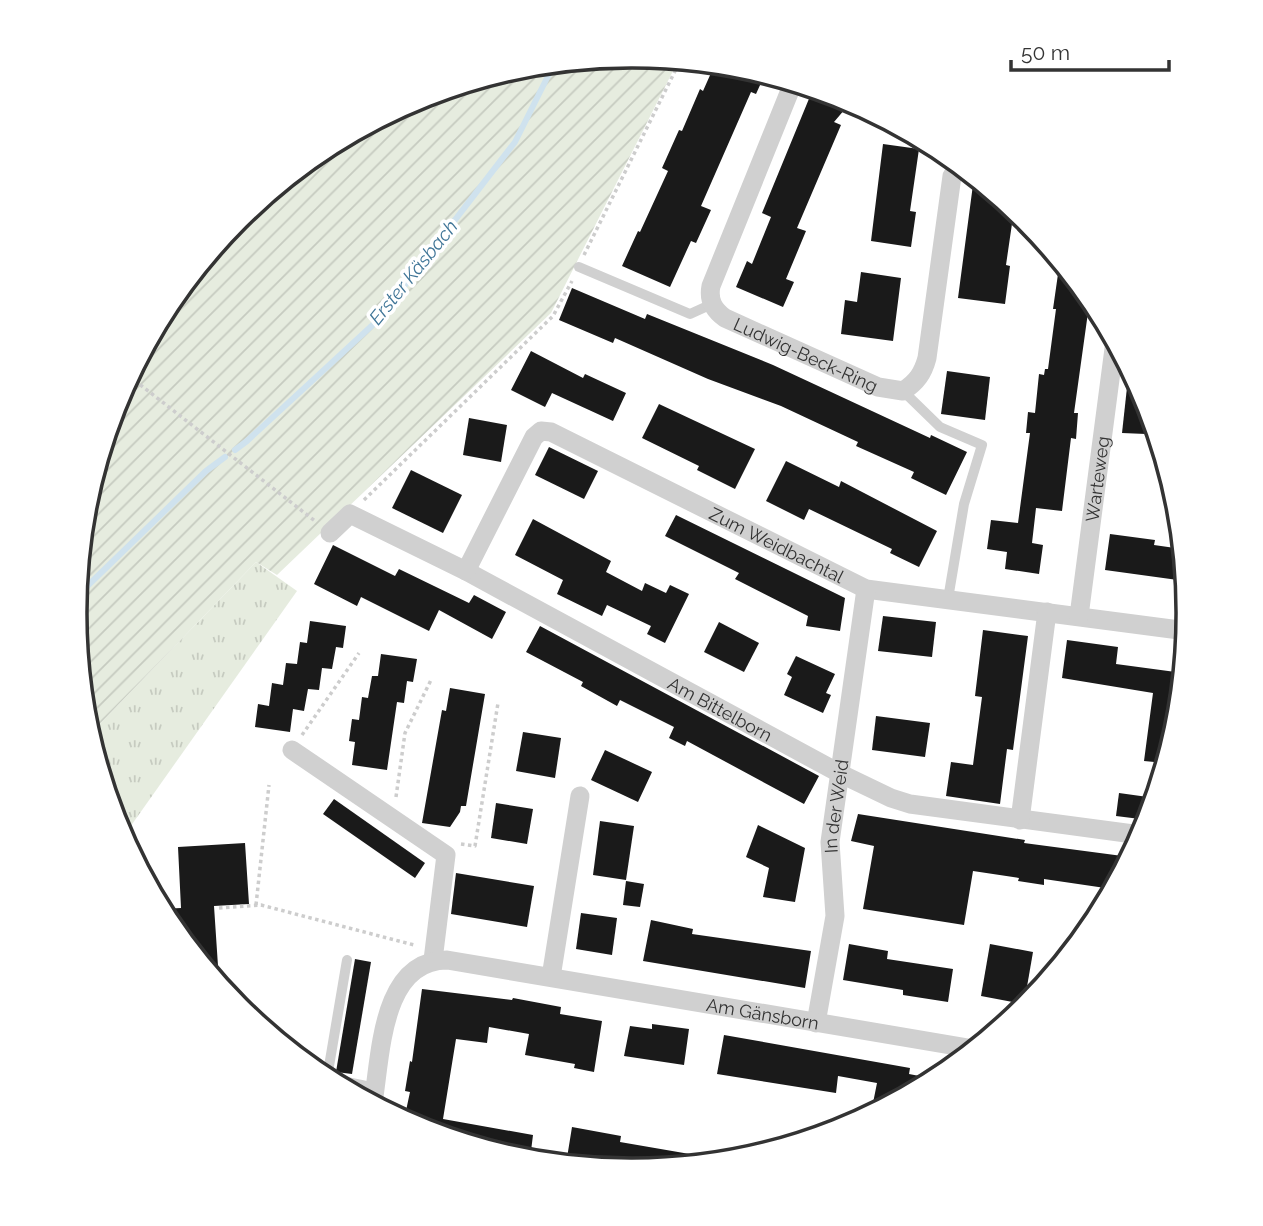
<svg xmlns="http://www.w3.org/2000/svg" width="1263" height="1226" font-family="Raleway,sans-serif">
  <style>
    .grass { fill: url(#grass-tufts) }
    .garden { fill: url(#garden-furrows) }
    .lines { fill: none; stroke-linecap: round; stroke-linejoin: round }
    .stream { stroke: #cfe2ee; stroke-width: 6 }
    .building { fill: #1a1a1a }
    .path { stroke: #cdcdcd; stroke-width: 3.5; stroke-dasharray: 3.5 3.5; stroke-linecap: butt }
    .service { stroke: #d0d0d0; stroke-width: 10 }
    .minor { stroke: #d0d0d0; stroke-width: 19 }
    .labels { text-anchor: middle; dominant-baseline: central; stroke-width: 7; stroke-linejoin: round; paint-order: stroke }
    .street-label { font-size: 18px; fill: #333; stroke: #fff }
    .water-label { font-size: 19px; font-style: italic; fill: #3f7597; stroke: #fff }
    .rim { fill: none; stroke: #333; stroke-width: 3.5 }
  </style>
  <defs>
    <pattern id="grass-tufts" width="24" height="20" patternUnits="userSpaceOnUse" patternTransform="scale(1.75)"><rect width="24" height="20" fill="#e6ecdf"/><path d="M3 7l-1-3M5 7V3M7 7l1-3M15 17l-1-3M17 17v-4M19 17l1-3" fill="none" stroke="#c6cbc0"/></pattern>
    <pattern id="garden-furrows" width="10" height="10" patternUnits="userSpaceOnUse" patternTransform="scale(1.75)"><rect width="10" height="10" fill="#e6ecdf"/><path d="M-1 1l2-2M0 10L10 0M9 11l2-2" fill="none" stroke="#c6cbc0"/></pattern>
  </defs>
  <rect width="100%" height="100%" fill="#fff"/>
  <!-- grass -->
  <polygon class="grass" points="256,562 297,591 123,837 117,826 89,735"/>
  <!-- garden -->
  <polygon class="garden" points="632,56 678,61 551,313 277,575 256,562 89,735 85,721 75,613 85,504 117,399 164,312 279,185 322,150 419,98 523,67"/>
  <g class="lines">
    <!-- stream -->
    <g class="stream">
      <polyline points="235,450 247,441 378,320 515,142 554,64"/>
      <polyline points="76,597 206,471 225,457"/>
    </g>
  </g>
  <!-- building -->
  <g class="building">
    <polygon points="715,64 741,67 765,74 756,94 751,92 701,206 711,210 696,243 691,241 670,287 622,266 638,231 640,232 668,171 662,168 679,130 682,131 700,89 703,91"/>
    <polygon points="813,89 851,102 834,122 841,125 797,228 806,231 786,279 794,282 783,307 736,287 747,261 752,264 771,217 762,213"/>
    <polygon points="883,144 919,149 910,211 916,212 911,247 871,241"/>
    <polygon points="974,177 1014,210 1006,265 1010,266 1005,304 958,298"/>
    <polygon points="861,272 901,278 893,341 841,334 845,300 857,302"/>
    <polygon points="1058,274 1072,276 1090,298 1074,413 1078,413 1076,439 1071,438 1062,511 1036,508 1032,543 1043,545 1039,574 1005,569 1007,552 987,549 991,520 1018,523 1030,433 1026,433 1028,412 1035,413 1039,374 1044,375 1045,369 1048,369 1056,309 1053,309"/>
    <polygon points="572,288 645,319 647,314 773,365 930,438 931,435 967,452 946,495 911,478 914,472 856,446 858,442 781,406 708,379 615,338 613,343 559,320"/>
    <polygon points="531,351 583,378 585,374 626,393 613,421 552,393 545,407 511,390"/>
    <polygon points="1129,369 1146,400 1155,430 1146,434 1122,433"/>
    <polygon points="947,371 990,377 985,420 941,414"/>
    <polygon points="659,404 755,449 735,489 697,470 699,466 642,438"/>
    <polygon points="469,418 507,425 501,462 463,455"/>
    <polygon points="549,447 598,471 584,499 535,475"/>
    <polygon points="786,461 839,487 841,481 937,531 919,567 890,553 892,549 809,509 804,520 766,501"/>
    <polygon points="411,470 462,495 443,533 392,508"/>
    <polygon points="676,515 845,598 840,631 806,626 808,616 735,579 739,573 665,536"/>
    <polygon points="533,519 611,561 606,572 642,591 645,583 666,593 670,585 689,594 665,643 647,634 651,626 607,605 602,616 557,594 563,580 515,555"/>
    <polygon points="1110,534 1155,540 1154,545 1182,549 1185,581 1105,570"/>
    <polygon points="333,545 395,576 399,569 469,603 474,595 506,612 492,639 439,610 429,631 361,597 357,606 314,584"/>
    <polygon points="883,616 936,622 932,657 878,651"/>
    <polygon points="310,621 346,626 343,648 336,647 332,669 322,668 319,690 308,689 304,711 293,709 290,732 255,727 258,704 269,706 272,683 283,685 286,663 297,664 300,642 307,643"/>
    <polygon points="719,622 759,643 744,672 704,652"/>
    <polygon points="540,626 819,776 804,804 687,741 685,746 669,738 674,727 620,700 617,706 581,686 583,682 526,652"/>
    <polygon points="983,630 1028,636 1013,750 1007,749 1000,804 946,796 951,762 973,765 982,697 975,696"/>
    <polygon points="1067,640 1118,647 1116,664 1183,673 1178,722 1165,763 1144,761 1153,693 1062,678"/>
    <polygon points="381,654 417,659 413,682 407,681 404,703 397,702 387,770 352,765 355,742 349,741 352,719 359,720 362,697 368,698 372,676 378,676"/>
    <polygon points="796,656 835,674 826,693 831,695 823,713 784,695 792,677 787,674"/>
    <polygon points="450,688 485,694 466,806 461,806 460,812 450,827 422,823 442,710 446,711"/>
    <polygon points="876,716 930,723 925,757 872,750"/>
    <polygon points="523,732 561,738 555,778 516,771"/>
    <polygon points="605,750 652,772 638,802 591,780"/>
    <polygon points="1119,793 1155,798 1148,820 1116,816"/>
    <polygon points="334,799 425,863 415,878 323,814"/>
    <polygon points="496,803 533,809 527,844 491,838"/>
    <polygon points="858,814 1025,840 1024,843 1130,857 1112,889 1044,879 1044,885 1018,881 1019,878 973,871 964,925 863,909 874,846 851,841"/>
    <polygon points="600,821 634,826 626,880 593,875"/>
    <polygon points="758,825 805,848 795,902 763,897 769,868 746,857"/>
    <polygon points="245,843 249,904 214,906 218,966 205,967 168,922 161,909 181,908 178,847"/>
    <polygon points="456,873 534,886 527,927 451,914"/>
    <polygon points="626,881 644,884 640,907 623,905"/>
    <polygon points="581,913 617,918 612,955 576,949"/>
    <polygon points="651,920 693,929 692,934 811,951 805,988 643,961"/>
    <polygon points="849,944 888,951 887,959 953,969 948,1002 903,995 903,990 843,980"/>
    <polygon points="990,944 1033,952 1024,1004 981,996"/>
    <polygon points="355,959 371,962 352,1074 336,1072"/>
    <polygon points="422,989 512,1000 513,998 561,1007 560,1014 602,1021 594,1072 574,1068 575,1064 525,1055 529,1034 489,1027 487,1043 456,1039 443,1119 533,1135 530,1159 515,1157 418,1127 404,1120 410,1092 405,1091 410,1061 412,1062"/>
    <polygon points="652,1024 689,1029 684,1065 624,1056 630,1026 652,1029"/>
    <polygon points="724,1035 910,1068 909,1074 935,1079 871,1113 877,1083 838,1076 836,1093 717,1074"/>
    <polygon points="572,1127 621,1136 620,1142 707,1157 707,1163 631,1170 566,1164"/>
  </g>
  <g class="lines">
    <!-- path -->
    <g class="path">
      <polyline points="584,255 680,61"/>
      <polyline points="129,376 315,521"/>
      <polyline points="364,500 553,316 572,281"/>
      <polyline points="302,735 359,653"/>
      <polyline points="396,797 405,733 431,680"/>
      <polyline points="461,844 475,846 498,703"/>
      <polyline points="256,905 269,785"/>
      <polyline points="219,908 261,905 414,945"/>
    </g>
    <!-- service -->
    <g class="service">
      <polyline points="579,267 690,314 712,304"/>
      <polyline points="903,391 940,427 982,445 964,504 948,599"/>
      <polyline points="347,960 327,1078 376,1088"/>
    </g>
    <!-- minor -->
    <g class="minor">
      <path id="s1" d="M793 83 711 286C708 301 714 310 725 318L878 387 903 391C917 382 923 373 927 358L952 176 960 165"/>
      <path id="s2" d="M330 533 350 514 466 571 839 773 891 798 910 804 1141 835"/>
      <path id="s3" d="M466 571 534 437 541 431 551 432 866 589 1187 631"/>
      <path id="s4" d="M1079 616 1115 341"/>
      <polyline points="292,750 446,855 433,960"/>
      <polyline points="1020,820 1047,612"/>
      <polyline points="551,977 580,796"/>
      <path id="s5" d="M816 1023 835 916 830 842 866 589"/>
      <path id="s6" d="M373 1103C381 1055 381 960 447 960L974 1049"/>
    </g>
  </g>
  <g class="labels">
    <!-- street labels -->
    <g class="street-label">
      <text stroke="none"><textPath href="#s1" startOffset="345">Ludwig-Beck-Ring</textPath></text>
      <text stroke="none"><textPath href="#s4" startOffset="138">Warteweg</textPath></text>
      <text stroke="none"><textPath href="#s3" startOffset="422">Zum Weidbachtal</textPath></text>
      <text stroke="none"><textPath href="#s2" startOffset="446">Am Bittelborn</textPath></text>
      <text stroke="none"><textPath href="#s5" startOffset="219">In der Weid</textPath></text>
      <text stroke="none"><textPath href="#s6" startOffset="497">Am Gänsborn</textPath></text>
    </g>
    <!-- water labels -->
    <g class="water-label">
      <text transform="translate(413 272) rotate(-51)">Erster Käsbach</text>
    </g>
  </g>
  <!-- crop -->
  <path d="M0 0H1263V1226H0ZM631 68H632A544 544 0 0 1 1176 612V614A544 544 0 0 1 632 1158H631A544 544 0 0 1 87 614V612A544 544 0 0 1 631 68Z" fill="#fff" fill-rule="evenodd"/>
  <path class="rim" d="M631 68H632A544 544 0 0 1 1176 612V614A544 544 0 0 1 632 1158H631A544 544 0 0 1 87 614V612A544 544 0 0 1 631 68Z"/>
  <!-- scale -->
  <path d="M1011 60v10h158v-10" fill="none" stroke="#333333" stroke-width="3.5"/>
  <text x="1021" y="60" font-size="21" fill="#333333" stroke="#ffffff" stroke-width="5" paint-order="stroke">50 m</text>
</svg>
